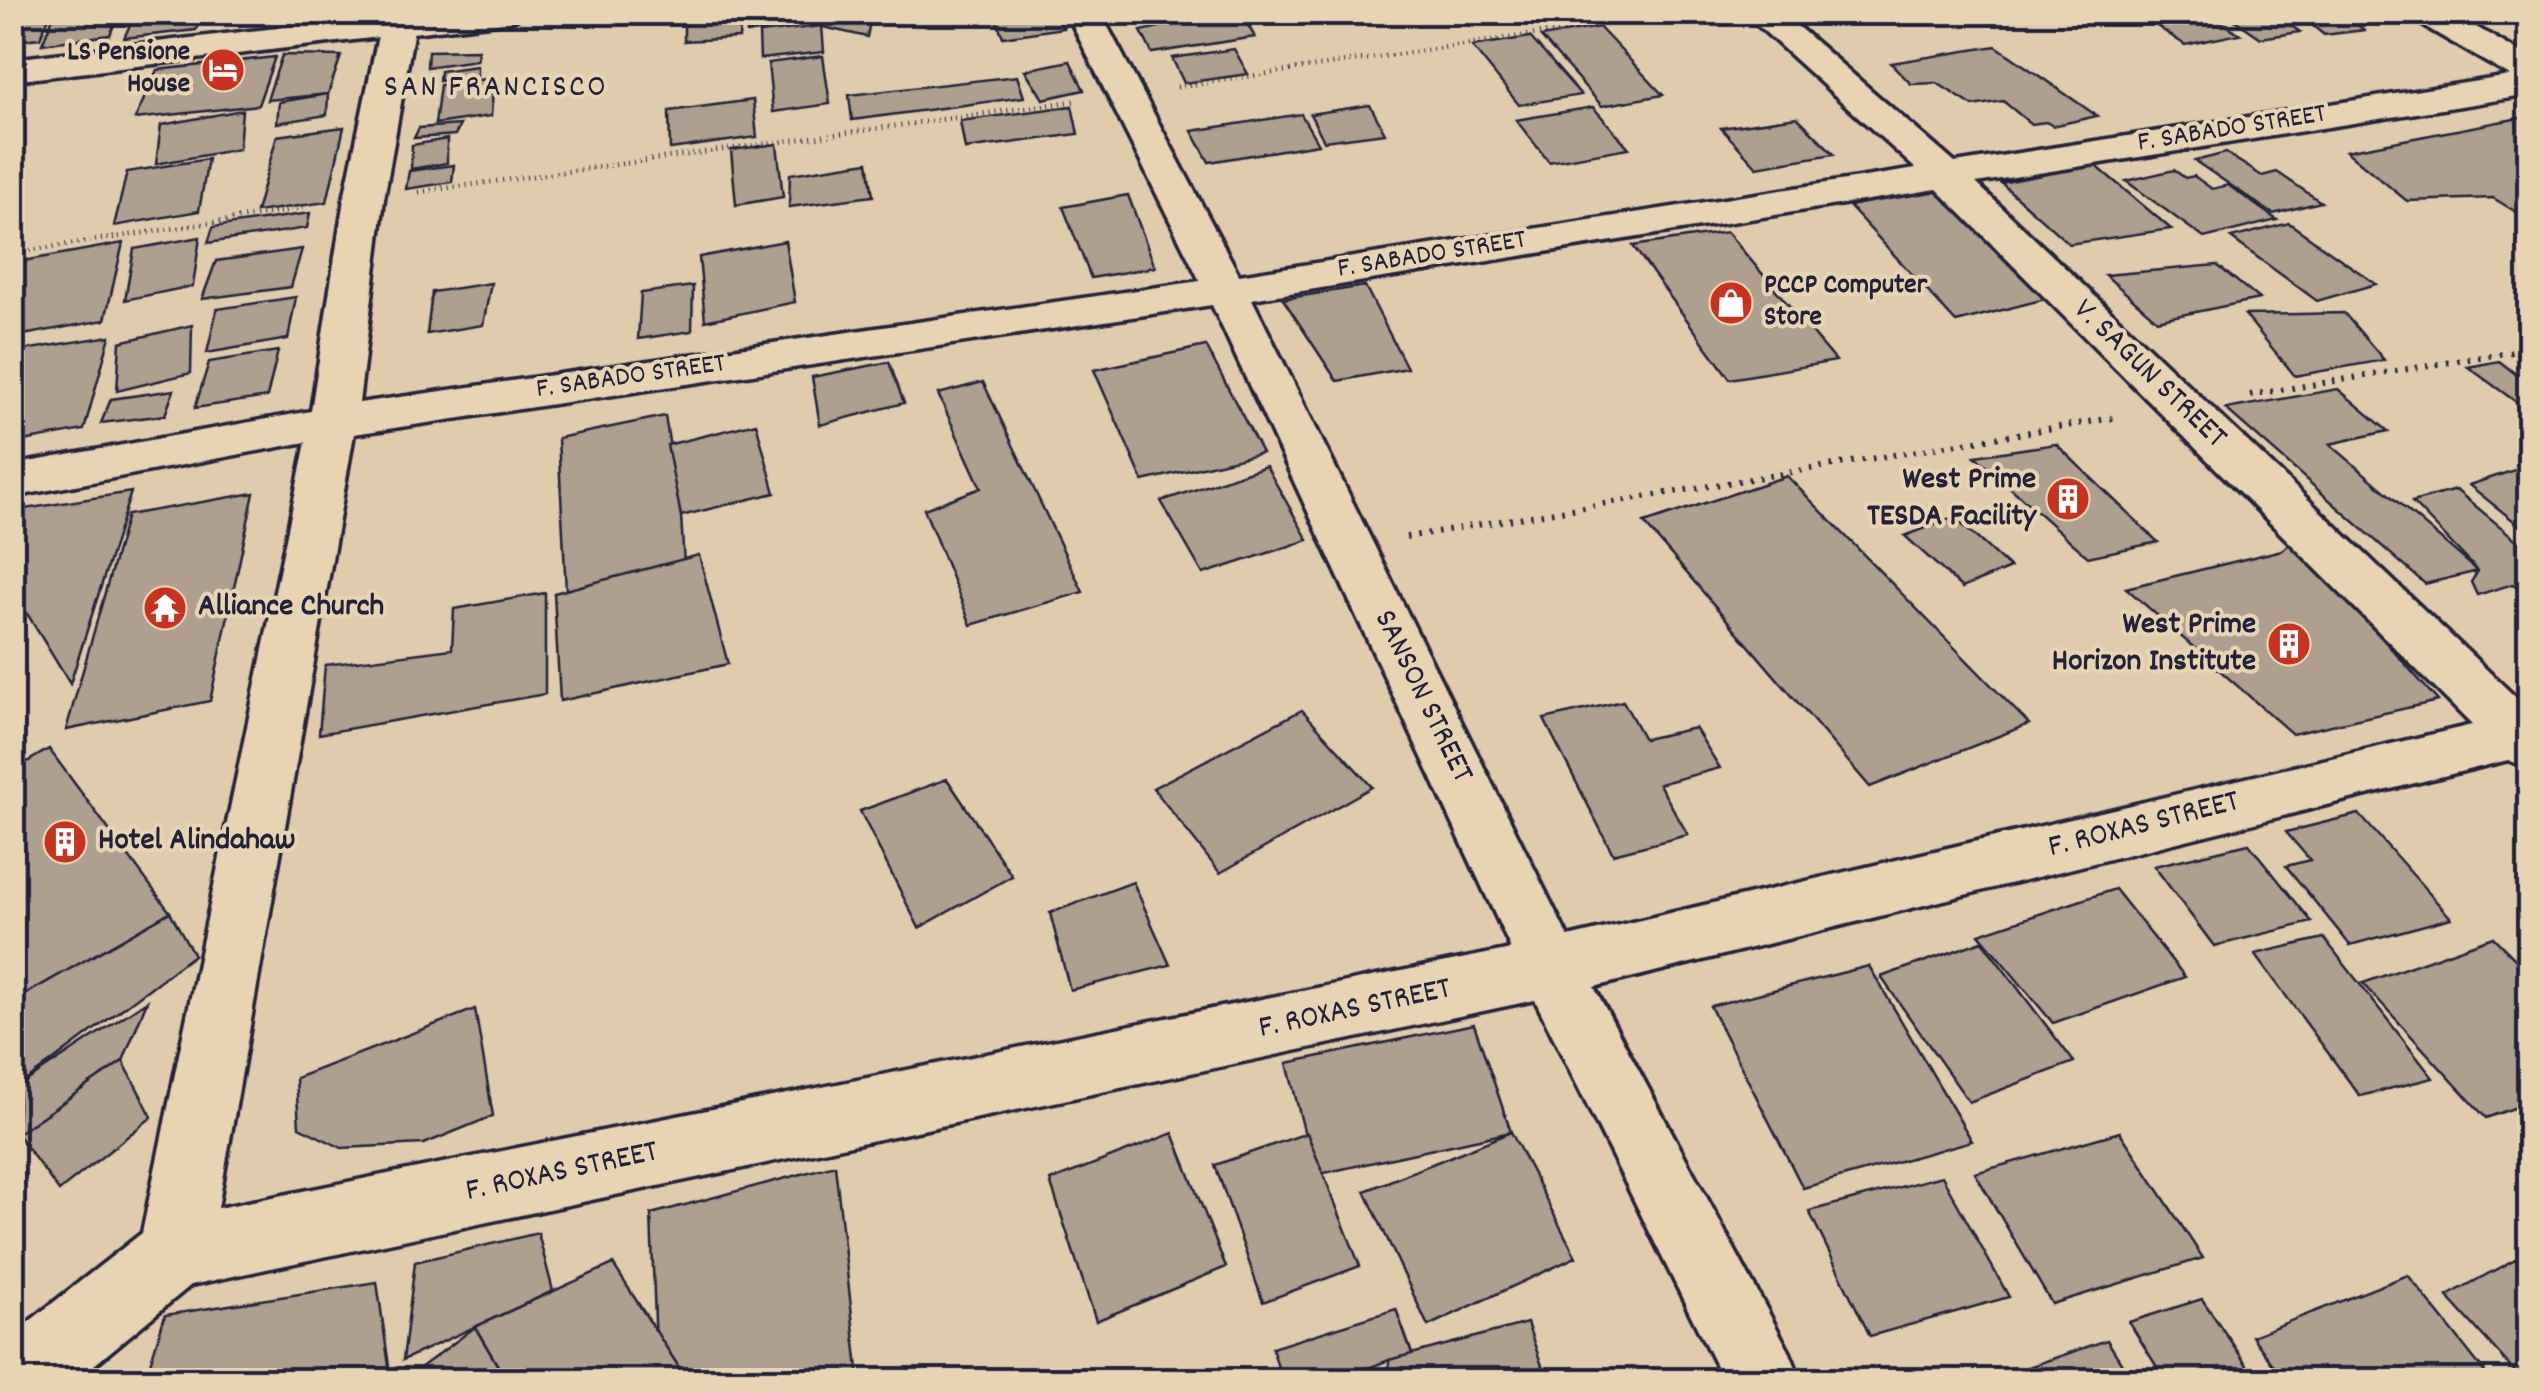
<svg xmlns="http://www.w3.org/2000/svg" width="2542" height="1393" font-family="Dekko,sans-serif">
  <style>
    .building { fill: #ae9f8f; stroke: #22223b; stroke-width: 2.5 }
    .lines { fill: none; stroke-linecap: round; stroke-linejoin: round }
    .street-casing { stroke: #22223b; stroke-width: 7 }
    .secondary-casing { stroke: #22223b; stroke-width: 7 }
    .path-far1 { stroke: #22223b; stroke-width: 5; stroke-dasharray: 1 5; stroke-linecap: butt }
    .path { stroke: #22223b; stroke-width: 6; stroke-dasharray: 2.5 8; stroke-linecap: butt }
    .street { fill: #e8d3b2; fill-rule: evenodd }
    .secondary { fill: #e8d3b2; fill-rule: evenodd }
    .labels { text-anchor: middle; dominant-baseline: central; stroke-width: 8; stroke-linejoin: round; paint-order: stroke }
    .far-poi-label { font-size: 28px; font-weight: bold; fill: #22223b; stroke: #e8d3b2; text-anchor: end }
    .far-street-label { font-size: 28px; fill: #22223b; stroke: #e8d3b2 }
    .far-quarter-label { font-size: 32px; letter-spacing: 2.5px; fill: #22223b; stroke: #e8d3b2 }
    .street-label { font-size: 32px; fill: #22223b; stroke: #e8d3b2 }
    .poi-label { font-size: 32px; font-weight: bold; fill: #22223b; stroke: #e8d3b2; text-anchor: end }
  </style>
  <rect width="100%" height="100%" fill="#e0ccad"/>
  <filter id="ink" filterUnits="userSpaceOnUse"><feTurbulence type="fractalNoise" baseFrequency=".01" numOctaves="2"/><feDisplacementMap in="SourceGraphic" scale="20" xChannelSelector="R" yChannelSelector="G"/><feConvolveMatrix kernelMatrix="1 2 1 2 8 2 1 2 1" color-interpolation-filters="sRGB"/></filter>
  <g filter="url(#ink)">
    <!-- building -->
    <g class="building">
      <polygon points="12,12 51,12 40,38 12,41"/>
      <polygon points="55,12 119,12 110,35 42,44"/>
      <polygon points="136,12 203,12 196,30 124,38"/>
      <polygon points="700,12 741,17 739,38 684,41 684,22 697,21"/>
      <polygon points="811,12 872,12 867,37 814,25"/>
      <polygon points="881,12 936,12 937,16 881,20"/>
      <polygon points="1029,12 1056,12 1063,28 1003,37 995,17"/>
      <polygon points="1126,12 1190,12 1138,24"/>
      <polygon points="1227,12 1240,12 1255,37 1152,53 1141,31"/>
      <polygon points="1554,12 1667,12 1599,22 1592,13 1559,17"/>
      <polygon points="2161,12 2206,12 2240,34 2185,45 2142,16"/>
      <polygon points="2223,12 2272,12 2300,32 2261,38"/>
      <polygon points="2296,12 2342,12 2364,30 2324,35"/>
      <polygon points="2491,12 2530,12 2530,18 2508,22"/>
      <polygon points="771,15 766,30 747,33 747,18"/>
      <polygon points="822,26 824,52 760,59 759,33"/>
      <polygon points="1599,27 1663,95 1602,106 1541,37"/>
      <polygon points="1530,37 1581,95 1519,105 1472,46"/>
      <polygon points="1996,46 2097,116 2053,126 2046,122 2031,124 2003,101 1973,106 1937,83 1911,84 1891,63"/>
      <polygon points="1234,49 1248,74 1184,83 1172,58"/>
      <polygon points="478,50 477,60 427,67 428,51"/>
      <polygon points="282,55 341,56 328,94 267,100"/>
      <polygon points="823,56 830,104 773,112 768,63"/>
      <polygon points="275,57 258,105 135,119 157,70"/>
      <polygon points="1070,61 1084,90 1043,99 1025,70"/>
      <polygon points="477,66 477,76 439,81 440,71"/>
      <polygon points="1017,76 1024,97 852,120 849,95"/>
      <polygon points="494,78 491,116 435,124 440,85"/>
      <polygon points="328,94 327,115 277,123 279,102"/>
      <polygon points="753,100 757,137 670,149 669,111"/>
      <polygon points="1370,105 1385,133 1324,141 1310,114"/>
      <polygon points="1072,106 1078,134 965,149 960,121"/>
      <polygon points="1593,107 1629,148 1549,162 1516,120"/>
      <polygon points="242,110 239,149 156,164 161,125"/>
      <polygon points="1301,114 1318,144 1209,162 1192,131"/>
      <polygon points="2530,116 2530,215 2523,216 2493,198 2407,201 2346,151"/>
      <polygon points="1797,117 1834,154 1757,167 1721,128"/>
      <polygon points="460,125 455,135 414,138 419,128"/>
      <polygon points="344,127 327,202 256,212 277,136"/>
      <polygon points="447,139 447,163 411,169 412,145"/>
      <polygon points="777,144 783,197 736,205 731,150"/>
      <polygon points="2226,153 2262,176 2277,172 2321,202 2273,214 2195,161"/>
      <polygon points="208,159 199,211 114,226 127,172"/>
      <polygon points="868,162 873,196 789,207 790,174"/>
      <polygon points="2094,164 2171,229 2069,244 2001,183"/>
      <polygon points="454,165 452,182 406,189 409,171"/>
      <polygon points="2174,170 2185,178 2194,176 2212,189 2228,185 2277,220 2204,238 2126,181"/>
      <polygon points="1938,188 2049,298 1956,322 1849,206"/>
      <polygon points="1128,195 1155,267 1091,278 1063,207"/>
      <polygon points="310,213 307,228 208,243 213,227"/>
      <polygon points="2289,223 2376,284 2317,301 2231,238"/>
      <polygon points="1727,232 1836,361 1730,379 1633,246"/>
      <polygon points="200,237 193,286 125,300 134,249"/>
      <polygon points="785,241 795,302 705,321 699,257"/>
      <polygon points="123,243 105,320 12,337 12,263"/>
      <polygon points="302,249 291,287 202,299 216,261"/>
      <polygon points="2217,265 2259,299 2157,320 2105,275"/>
      <polygon points="491,283 483,325 427,334 432,292"/>
      <polygon points="693,286 692,331 638,339 641,293"/>
      <polygon points="1365,286 1407,368 1337,381 1283,299"/>
      <polygon points="296,297 288,339 207,353 217,309"/>
      <polygon points="2344,313 2384,360 2295,376 2245,315"/>
      <polygon points="192,325 191,373 117,391 120,342"/>
      <polygon points="110,336 84,430 12,443 12,352"/>
      <polygon points="1206,346 1262,453 1143,481 1094,370"/>
      <polygon points="278,351 267,397 195,408 209,362"/>
      <polygon points="2499,361 2530,385 2530,412 2468,367"/>
      <polygon points="889,362 904,403 820,425 812,377"/>
      <polygon points="983,382 1083,592 971,625 924,509 981,488 938,394"/>
      <polygon points="2338,389 2388,431 2330,444 2478,571 2425,584 2226,409"/>
      <polygon points="174,390 165,415 101,423 111,399"/>
      <polygon points="665,416 681,516 684,564 566,591 558,438"/>
      <polygon points="756,423 775,493 681,516 667,445"/>
      <polygon points="2056,444 2158,542 2088,557 1975,456"/>
      <polygon points="2530,465 2530,534 2469,485"/>
      <polygon points="1266,466 1308,540 1203,574 1161,501"/>
      <polygon points="1787,476 2029,724 1870,787 1644,523"/>
      <polygon points="2456,490 2530,551 2530,595 2513,584 2477,595 2471,582 2478,571 2412,502"/>
      <polygon points="131,492 70,684 12,589 12,511"/>
      <polygon points="254,493 210,701 66,730 127,515"/>
      <polygon points="1954,517 2010,568 1962,588 1905,536"/>
      <polygon points="2294,540 2438,701 2292,734 2126,588 2282,550"/>
      <polygon points="699,555 728,664 560,701 554,593"/>
      <polygon points="545,593 545,694 319,734 325,665 452,649 454,609"/>
      <polygon points="1623,701 1644,739 1695,728 1720,768 1659,784 1688,835 1613,854 1544,719"/>
      <polygon points="1302,710 1372,787 1220,873 1153,788"/>
      <polygon points="49,749 170,912 12,1002 12,771"/>
      <polygon points="947,779 1012,876 919,928 860,811"/>
      <polygon points="2359,814 2451,918 2350,945 2286,866 2310,860 2286,832"/>
      <polygon points="2249,844 2312,922 2214,946 2154,866"/>
      <polygon points="1133,882 1170,965 1070,990 1050,913"/>
      <polygon points="2115,889 2185,977 2053,1023 1979,934"/>
      <polygon points="170,912 194,955 19,1086 12,1077 12,1002"/>
      <polygon points="2493,937 2530,974 2530,1102 2486,1118 2363,983"/>
      <polygon points="2324,938 2433,1078 2360,1096 2255,954"/>
      <polygon points="1982,941 2074,1062 1969,1102 1881,977"/>
      <polygon points="1869,966 1972,1141 1803,1188 1710,1006"/>
      <polygon points="147,1001 123,1061 17,1134 19,1086"/>
      <polygon points="475,1009 493,1116 424,1144 342,1148 299,1127 296,1078"/>
      <polygon points="1474,1024 1511,1132 1315,1175 1287,1063"/>
      <polygon points="123,1061 152,1117 59,1191 17,1134"/>
      <polygon points="1511,1132 1576,1257 1428,1326 1365,1191"/>
      <polygon points="2120,1132 2203,1258 2052,1304 1975,1173"/>
      <polygon points="1173,1133 1226,1267 1096,1321 1050,1181"/>
      <polygon points="1307,1133 1360,1266 1263,1302 1215,1165"/>
      <polygon points="835,1165 859,1378 657,1375 651,1214"/>
      <polygon points="1942,1176 2009,1297 1870,1336 1809,1211"/>
      <polygon points="538,1233 553,1291 403,1360 415,1262"/>
      <polygon points="2530,1251 2530,1372 2520,1377 2447,1296"/>
      <polygon points="613,1264 684,1375 678,1380 506,1380 475,1327"/>
      <polygon points="2408,1275 2491,1380 2284,1380 2252,1336"/>
      <polygon points="377,1282 391,1380 145,1380 165,1315"/>
      <polygon points="2202,1299 2257,1380 2165,1380 2129,1322"/>
      <polygon points="1396,1309 1414,1359 1389,1360 1337,1380 1282,1380 1272,1348"/>
      <polygon points="1527,1323 1547,1380 1389,1380 1389,1360"/>
      <polygon points="475,1327 506,1380 404,1380"/>
      <polygon points="2107,1340 2132,1380 1991,1380"/>
      <polygon points="725,1363 736,1380 703,1380"/>
    </g>
    <g class="lines">
      <defs>
        <path id="street" d="M383 12H417L384 199 359 403 1200 281 1066 12H1100L1239 275 1916 169 1743 12H1781L1955 163 2510 76 2412 19 2407 12H2450L2530 58V95L1976 183 2530 711V769L2508 760 1594 987 1790 1353 1801 1380H1723L1535 1000 191 1285 76 1380H12V1335L142 1233 306 442 12 497V465L311 411 344 199ZM1937 189 2472 725 1568 937 1252 299ZM1212 305 1511 949 218 1208 354 434Z"/>
        <polygon id="secondary" points="413,12 522,12 517,19 505,22 12,81 12,59"/>
      </defs>
      <!-- street casing -->
      <use href="#street" class="street-casing"/>
      <!-- secondary casing -->
      <use href="#secondary" class="secondary-casing"/>
      <!-- path-far1 -->
      <g class="path-far1">
        <polyline points="1177,87 1686,12"/>
        <polyline points="419,192 1075,101"/>
        <polyline points="12,253 308,208"/>
      </g>
      <!-- path -->
      <g class="path">
        <polyline points="2250,395 2530,349"/>
        <polyline points="1406,537 2119,417"/>
      </g>
      <!-- street -->
      <use href="#street" class="street"/>
      <!-- secondary -->
      <use href="#secondary" class="secondary"/>
    </g>
  </g>
  <!-- icons -->
  <defs>
    <symbol id="hotel-disc" viewBox="-11 -11 22 22"><circle r="9.5" fill="#c8321e" stroke="#e8d3b2"/><path d="M-6-4.5h1.5V1H6V5H4.5V3h-9V5H-6ZM-4 0a1.8 1.8 0 1 1 3.6 0ZM.5 0V-2.5h3Q6-2.5 6 0Z" fill="#fff"/></symbol>
    <symbol id="shop-disc" viewBox="-11 -11 22 22"><circle r="9.5" fill="#c8321e" stroke="#e8d3b2"/><path d="M-5-2.5h2.3a2.7 3.5 0 0 1 5.4 0H5L5.5 6h-11ZM-1.5-2.5h3a1.5 2.3 0 0 0-3 0Z" fill="#fff"/></symbol>
    <symbol id="building-disc" viewBox="-11 -11 22 22"><circle r="9.5" fill="#c8321e" stroke="#e8d3b2"/><path d="M-4-6H4V6H1V3H-1V6H-4ZM-2.5-4.3h1.7v1.8h-1.7ZM.8-4.3h1.7v1.8H.8ZM-2.5-1h1.7V.8h-1.7ZM.8-1h1.7V.8H.8Z" fill="#fff"/></symbol>
    <symbol id="temple-disc" viewBox="-11 -11 22 22"><circle r="9.5" fill="#c8321e" stroke="#e8d3b2"/><path d="M0-6L5-2H3V0L6.5 2.5H4V6H1.5V3h-3V6H-4V2.5H-6.5L-3 0V-2H-5Z" fill="#fff"/></symbol>
  </defs>
  <g fill-rule="evenodd">
    <use href="#hotel-disc" x="198" y="45" width="50" height="50"/>
    <use href="#shop-disc" x="1706" y="278" width="50" height="50"/>
    <use href="#building-disc" x="2043" y="474" width="50" height="50"/>
    <use href="#temple-disc" x="140" y="583" width="50" height="50"/>
    <use href="#building-disc" x="2264" y="619" width="50" height="50"/>
    <use href="#building-disc" x="40" y="817" width="50" height="50"/>
  </g>
  <g class="labels">
    <!-- far-poi labels -->
    <g class="far-poi-label">
      <text x="190" y="54">LS Pensione<tspan x="190" dy="32">House</tspan></text>
      <text x="1764" y="287" text-anchor="start">PCCP Computer<tspan x="1764" dy="32">Store</tspan></text>
    </g>
    <!-- far-street labels -->
    <g class="far-street-label">
      <text transform="translate(2232 130) rotate(-9)">F. SABADO STREET</text>
      <text transform="translate(1432 256) rotate(-9)">F. SABADO STREET</text>
      <text transform="translate(631 378) rotate(-8)">F. SABADO STREET</text>
    </g>
    <!-- far-quarter labels -->
    <g class="far-quarter-label">
      <text x="496" y="89">SAN FRANCISCO</text>
    </g>
    <!-- street labels -->
    <g class="street-label">
      <text transform="translate(2149 375) rotate(44)">V. SAGUN STREET</text>
      <text transform="translate(1422 697) rotate(64)">SANSON STREET</text>
      <text transform="translate(2144 826) rotate(-14)">F. ROXAS STREET</text>
      <text transform="translate(1355 1010) rotate(-12)">F. ROXAS STREET</text>
      <text transform="translate(562 1173) rotate(-12)">F. ROXAS STREET</text>
    </g>
    <!-- poi labels -->
    <g class="poi-label">
      <text x="2036" y="481">West Prime<tspan x="2036" dy="37">TESDA Facility</tspan></text>
      <text x="198" y="608" text-anchor="start">Alliance Church</text>
      <text x="2256" y="626">West Prime<tspan x="2256" dy="37">Horizon Institute</tspan></text>
      <text x="98" y="842" text-anchor="start">Hotel Alindahaw</text>
    </g>
  </g>
  <!-- margin -->
  <rect width="2542" height="1393" fill="none" stroke="#e8d3b2" stroke-width="50"/>
  <rect x="25" y="25" width="2492" height="1343" fill="none" stroke="#22223b" stroke-width="4" filter="url(#ink)"/>
</svg>
